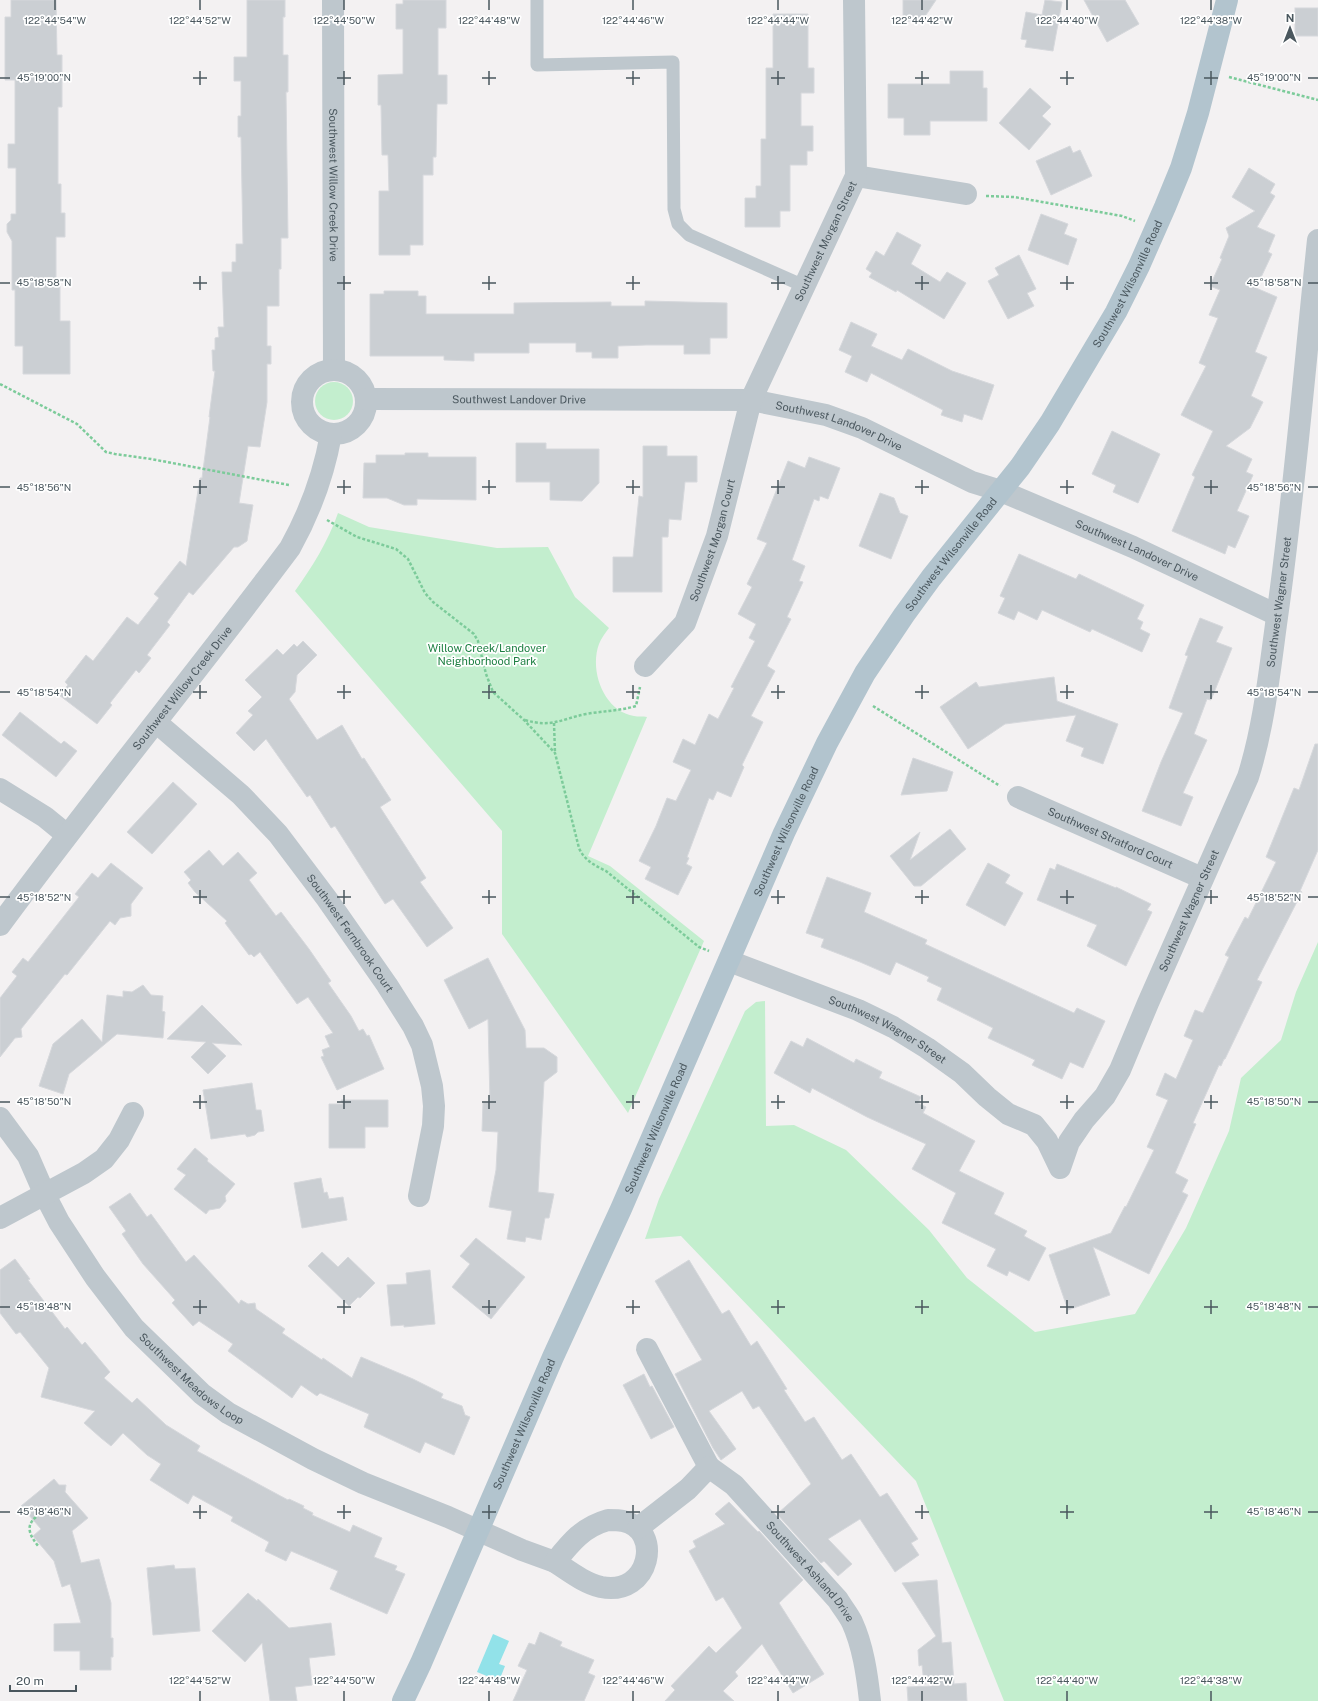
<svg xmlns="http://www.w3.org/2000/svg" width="1318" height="1701" font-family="'Public Sans',sans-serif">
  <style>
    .green { fill: #c3eece }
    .water { fill: #92e2e9 }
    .building { fill: #cbcfd3; stroke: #d6d8dc }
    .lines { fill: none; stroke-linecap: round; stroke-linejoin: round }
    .path { stroke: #7ccb9a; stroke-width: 2.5; stroke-dasharray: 3 2; stroke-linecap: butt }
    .service { stroke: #bec7cd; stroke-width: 13 }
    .minor { stroke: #bec7cd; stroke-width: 22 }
    .primary { stroke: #b2c4ce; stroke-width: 22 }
    .ticks { fill: none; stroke: #4a575e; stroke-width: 1.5 }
    .labels { text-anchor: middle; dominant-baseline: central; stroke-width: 3.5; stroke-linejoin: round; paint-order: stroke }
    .street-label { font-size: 11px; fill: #4a575e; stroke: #fff }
    .park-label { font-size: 11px; fill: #1b7e40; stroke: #fff }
    .ticks-label { font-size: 10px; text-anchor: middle; fill: #4a575e; stroke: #fff; stroke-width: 3.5; stroke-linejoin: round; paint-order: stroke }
  </style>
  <rect width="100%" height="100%" fill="#f3f1f2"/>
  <!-- green -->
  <g class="green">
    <circle cx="334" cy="401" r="19"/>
    <path d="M338 513 369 527 497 548 548 547 575 597 609 628C605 633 601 639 599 644 589 671 604 711 634 716 638 717 643 716 647 717L588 856 610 866 704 941 628 1113 502 934V831L295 591C312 567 328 542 338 513Z"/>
    <polygon points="1318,942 1318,1701 1004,1701 916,1481 681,1236 645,1239 659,1199 745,1011 756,1002 765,1001 766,1126 794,1125 846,1150 929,1230 967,1278 1035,1332 1135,1314 1186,1228 1229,1131 1241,1078 1281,1040 1296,992"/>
  </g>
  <!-- water -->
  <polygon class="water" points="493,1634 509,1641 499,1664 505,1666 499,1681 477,1672"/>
  <!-- building -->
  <g class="building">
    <polygon points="11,0 56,0 57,55 62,55 62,107 58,107 58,184 61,184 61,213 65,213 65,237 56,237 56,280 60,280 60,321 70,321 70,374 23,374 23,346 15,346 15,290 12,290 12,241 7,232 7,224 11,220 11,214 16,214 16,168 8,168 8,144 15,144 15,80 5,80 5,17 11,17"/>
    <polygon points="247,0 285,0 285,17 283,17 283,55 288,55 288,92 286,92 288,238 281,238 281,269 279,269 279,306 267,306 267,346 271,346 271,364 267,364 267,402 260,447 248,446 239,503 253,505 247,541 238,547 234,547 193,595 189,592 167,622 170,625 147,655 151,658 139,673 136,670 110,703 112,705 97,724 59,695 68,685 65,682 86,655 93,661 127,617 138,625 159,598 154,594 180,561 186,566 200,478 202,478 210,417 209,417 215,371 213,371 212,350 215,350 215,338 219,337 218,327 224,327 222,272 232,272 232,262 236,262 236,244 243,244 241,137 238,137 238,116 241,116 241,81 234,81 234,57 247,57"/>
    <polygon points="403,0 446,0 446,28 438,28 438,75 447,75 447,104 437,104 436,157 433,157 433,175 423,175 423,245 410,245 410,255 379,255 379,191 389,191 388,155 382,155 381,105 378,105 378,75 403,74 403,29 396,29 396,4 403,4"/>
    <polygon points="903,0 936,0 922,21 903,21"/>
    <polygon points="1045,0 1062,2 1053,51 1025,47 1027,40 1021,39 1026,12 1042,15"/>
    <polygon points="1084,0 1125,0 1139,24 1107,42"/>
    <rect x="1295" y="8" width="23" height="28"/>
    <polygon points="773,14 808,14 808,68 814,68 814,93 801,93 801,126 813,126 813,151 807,151 807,165 790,165 790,211 780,211 780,227 745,227 745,198 756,198 756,186 761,186 761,139 766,139 766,68 773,68"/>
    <polygon points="950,71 983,71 983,88 987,88 987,121 930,121 930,135 904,135 904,118 888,118 888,84 950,84"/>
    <polygon points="1030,88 1051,107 1042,116 1051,124 1029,150 999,123"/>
    <polygon points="1070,146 1073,153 1080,150 1092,176 1051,195 1036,161"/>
    <polygon points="1249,168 1275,184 1270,193 1275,196 1257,227 1275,235 1268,252 1272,254 1256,288 1277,297 1255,352 1267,357 1251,396 1263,402 1250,428 1226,446 1252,459 1246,472 1253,475 1237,511 1249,516 1235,548 1228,545 1225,554 1172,531 1195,477 1192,475 1213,431 1181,415 1206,366 1199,363 1218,318 1209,315 1220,290 1210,286 1222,259 1220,258 1229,236 1226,228 1255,211 1232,197"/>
    <polygon points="1041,214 1068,224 1064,234 1077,239 1068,265 1028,250"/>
    <polygon points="897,232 921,245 911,264 940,282 947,272 966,283 944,319 897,290 896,292 869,277 872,273 866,269 876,251 884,256"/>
    <polygon points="1019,255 1036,289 1027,293 1034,306 1008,319 988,281 999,275 995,268"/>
    <polygon points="384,291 418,291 418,296 426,296 426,314 514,314 514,303 611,302 611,306 645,306 645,301 727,303 727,338 710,338 710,354 684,354 684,345 646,345 618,346 618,358 592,358 592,352 576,352 576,343 529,343 529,353 474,353 474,361 444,360 444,356 370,356 370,294 384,294"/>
    <polygon points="851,322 877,334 871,346 902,360 908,349 952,371 994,385 982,420 964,414 962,422 941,415 943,410 871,373 867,382 845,372 852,356 839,350"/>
    <polygon points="1112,431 1160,454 1138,503 1113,492 1116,485 1092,474"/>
    <polygon points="516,443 546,443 546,449 599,449 599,483 582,501 550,500 550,482 516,482"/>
    <polygon points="643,446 667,446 667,456 697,456 697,482 685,482 681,520 669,519 668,537 662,537 662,592 613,592 613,557 633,557 639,496 643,497"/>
    <polygon points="405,453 428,453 428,457 476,457 476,500 417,499 417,505 404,505 387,498 363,498 364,463 376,463 376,455 405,455"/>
    <polygon points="809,457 840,468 828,499 820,496 819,501 814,499 792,560 805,566 799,581 803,582 787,617 791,619 767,666 775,671 751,716 763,722 742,765 744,767 731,797 717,791 713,800 709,798 687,857 689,858 686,864 692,867 678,895 645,879 651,867 639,861 656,826 667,798 676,801 691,770 673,762 683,739 695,745 709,714 718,719 734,688 731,687 755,641 749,638 756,624 738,614 752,587 747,584 767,543 757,539 788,461 805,468"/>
    <polygon points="880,493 894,498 900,513 908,516 891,559 859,546"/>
    <polygon points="1019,554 1076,579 1079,574 1144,605 1137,619 1143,622 1140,629 1150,634 1142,652 1092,629 1090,632 1042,610 1037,620 1018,611 1014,620 998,613 1005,598 1000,596"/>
    <polygon points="1200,618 1223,627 1216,642 1232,648 1211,700 1207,699 1194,734 1207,740 1183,793 1193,797 1181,826 1142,811 1161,762 1183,713 1169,708 1188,656 1185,655"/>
    <polygon points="303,641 317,655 297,675 295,692 289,699 317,740 342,725 362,759 364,758 391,800 380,807 426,878 420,882 453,928 427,947 393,899 385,904 335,826 331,828 310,795 307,797 266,739 254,751 236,733 253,715 248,711 262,697 245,680 277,649 283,655 294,644 297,647"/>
    <polygon points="1054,677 1057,701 1118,724 1103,764 1081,756 1084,748 1066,741 1076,715 1005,724 968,749 940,707 976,682 979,687"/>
    <polygon points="20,712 61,744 64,741 77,751 56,777 2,735"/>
    <polygon points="1315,744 1318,744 1318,850 1300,891 1302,892 1257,980 1262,982 1225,1059 1224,1059 1221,1066 1219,1065 1193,1123 1196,1124 1175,1173 1188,1180 1182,1192 1188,1195 1149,1274 1093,1247 1110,1295 1068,1310 1049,1255 1111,1233 1125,1206 1126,1207 1154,1150 1147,1147 1168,1100 1156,1095 1165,1073 1176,1079 1193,1040 1184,1036 1195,1010 1203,1013 1229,957 1225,955 1245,917 1248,919 1276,862 1266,857 1294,788 1299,790"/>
    <polygon points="913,758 953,772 947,791 901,795"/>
    <polygon points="173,782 197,804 152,854 127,832"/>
    <polygon points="950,829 966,849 921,886 914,886 890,856 920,832 910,860"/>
    <polygon points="209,850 223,866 238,852 257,873 249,880 276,916 281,912 309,949 331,981 328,983 351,1016 359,1031 363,1029 367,1036 369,1035 384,1069 337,1090 321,1057 324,1056 322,1050 330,1047 325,1036 333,1033 308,997 297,1004 260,952 254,957 251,954 249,955 225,923 227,921 195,892 188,883 191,880 184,872"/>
    <polygon points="111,863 143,888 131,904 131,916 120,918 115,925 110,921 67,975 65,974 21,1029 22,1037 15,1038 0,1057 0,998 17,976 12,972 23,958 28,962 79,897 75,894 92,873 98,878"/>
    <polygon points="988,863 1010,875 1005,883 1023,893 1005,926 966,905"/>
    <polygon points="1057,864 1116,888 1116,887 1151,904 1147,910 1152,912 1126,966 1087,946 1097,925 1037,900 1050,868 1055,870"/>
    <polygon points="827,877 871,893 864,912 927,940 925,944 1074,1013 1077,1008 1105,1021 1083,1068 1070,1062 1062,1079 1032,1065 1035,1060 988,1038 993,1028 937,1000 942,988 927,981 929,977 896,962 890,975 860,962 821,947 824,939 806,933"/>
    <polygon points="488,958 525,1030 526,1048 544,1048 557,1057 557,1072 544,1082 538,1192 554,1194 549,1218 545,1218 541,1240 526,1237 525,1242 507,1239 512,1211 489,1207 496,1170 498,1132 482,1131 483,1102 490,1102 488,1019 469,1029 444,980"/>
    <polygon points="143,985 151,995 163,996 162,1011 165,1012 163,1038 117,1034 69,1074 63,1094 39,1086 53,1044 82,1019 102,1042 107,995 123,997 123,991 132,992"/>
    <polygon points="202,1005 242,1045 212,1043 226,1056 208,1074 191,1057 206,1042 167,1039"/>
    <polygon points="807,1038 854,1063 856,1059 882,1072 879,1078 921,1097 918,1103 926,1107 923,1113 975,1141 959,1171 1004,1193 994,1214 1027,1231 1024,1236 1046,1248 1029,1281 1009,1271 1007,1276 987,1266 996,1249 942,1223 956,1193 912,1169 926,1144 867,1117 812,1088 810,1093 774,1073 791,1041 803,1047"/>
    <polygon points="252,1083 256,1110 261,1110 264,1131 258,1132 255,1135 247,1137 245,1134 211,1139 203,1090"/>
    <polygon points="341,1100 388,1100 388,1127 365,1127 365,1148 329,1148 329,1104 343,1104"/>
    <polygon points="195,1148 208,1159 207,1161 235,1184 225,1196 226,1201 220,1208 209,1210 206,1214 174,1189 186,1175 177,1169"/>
    <polygon points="321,1178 324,1193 327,1192 329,1199 343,1197 347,1220 302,1228 294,1183"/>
    <polygon points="130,1193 147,1217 151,1214 186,1262 194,1255 239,1304 241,1300 248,1304 255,1303 256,1309 285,1329 282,1333 322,1360 323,1358 352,1378 361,1357 413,1379 443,1394 441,1398 462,1406 465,1415 470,1417 454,1455 425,1442 420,1453 364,1427 369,1414 320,1393 317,1396 301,1385 292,1398 228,1351 233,1344 199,1321 193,1326 172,1303 175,1300 143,1264 122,1234 126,1231 109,1207"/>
    <polygon points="476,1238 525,1277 491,1319 452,1287 470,1264 460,1256"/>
    <polygon points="322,1252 338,1267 348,1257 375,1283 360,1298 358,1297 349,1306 308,1266"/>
    <polygon points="15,1259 30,1279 28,1280 65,1329 67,1327 82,1345 85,1342 110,1372 104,1378 132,1403 137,1398 166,1425 200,1446 197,1451 288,1500 289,1499 304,1506 303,1508 313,1513 312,1515 350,1532 353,1525 382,1538 374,1557 397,1566 395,1570 405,1574 387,1614 330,1589 338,1571 291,1551 286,1561 265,1551 269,1542 231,1521 233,1517 193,1495 188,1504 150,1480 161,1464 147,1455 123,1433 111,1446 101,1438 84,1423 95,1411 41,1397 49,1368 20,1332 16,1334 0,1313 0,1270"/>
    <polygon points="689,1260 722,1314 729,1310 751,1346 757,1341 787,1389 784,1390 805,1422 814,1417 842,1460 851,1454 880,1497 887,1493 918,1539 911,1543 919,1555 895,1572 860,1519 828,1539 852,1564 838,1576 824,1561 821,1563 777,1514 811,1484 759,1406 753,1409 742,1391 709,1411 736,1449 721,1460 713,1448 675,1374 702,1360 655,1281"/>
    <polygon points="430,1270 435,1324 404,1327 404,1325 391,1326 387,1285 407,1284 406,1273"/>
    <polygon points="644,1374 650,1387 652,1386 674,1427 651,1439 623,1385"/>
    <polygon points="54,1479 59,1485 66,1485 65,1492 88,1518 72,1531 81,1563 99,1559 111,1603 111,1638 113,1638 113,1657 111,1657 111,1670 80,1670 80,1651 54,1651 54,1624 81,1623 70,1584 62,1587 54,1561 33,1536 41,1529 21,1506"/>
    <polygon points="729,1502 758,1532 759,1531 803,1580 779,1603 824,1674 793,1693 762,1644 735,1672 738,1676 723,1691 734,1701 665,1701 675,1690 671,1686 709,1646 716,1653 742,1628 723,1597 716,1601 689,1551 696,1547 693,1541 725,1524 715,1514"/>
    <polygon points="174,1565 175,1569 195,1568 200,1631 153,1635 147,1568"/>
    <polygon points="937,1580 942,1643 951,1642 954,1684 966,1683 967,1701 908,1701 907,1687 932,1686 932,1683 924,1684 922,1665 919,1666 918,1650 936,1636 902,1583"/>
    <polygon points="248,1593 257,1601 258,1599 289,1628 331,1623 335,1655 309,1658 312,1685 295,1687 297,1701 270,1701 262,1643 245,1662 212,1631"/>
    <polygon points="540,1632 562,1642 560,1646 594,1660 588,1673 595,1676 584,1701 513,1701 527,1670 518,1666 529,1643 535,1645"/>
  </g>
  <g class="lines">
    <!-- path -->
    <g class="path">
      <polyline points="1229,77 1318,100"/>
      <polyline points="986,196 1014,197 1122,216 1135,221"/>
      <polyline points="0,384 77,424 106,452 115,454 151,459 289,485"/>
      <path d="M327 520 357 537 396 549 408 559 425 593 433 602 474 634 478 641 486 674 493 692 524 720 555 753 579 848C584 860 594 865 606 871L699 947 709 951"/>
      <polyline points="873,706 1000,786"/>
      <path d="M525 720C552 728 561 719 586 714 603 711 619 711 636 706L640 687"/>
      <polyline points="554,723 555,753"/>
      <path d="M36 1517C24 1527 31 1537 39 1547"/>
    </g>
    <!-- service -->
    <polyline class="service" points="537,0 537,65 673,62 674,209 678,224 689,235 804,286"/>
    <!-- minor -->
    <g class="minor">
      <path id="s1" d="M333 0 334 370"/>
      <polyline points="856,176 966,194"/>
      <circle cx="334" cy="402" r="32"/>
      <path id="s2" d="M366 399 751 400 826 415 862 428 972 482 1001 491 1133 547 1277 615"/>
      <path id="s3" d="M645 666 685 623 717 536 751 400 856 176 854 0"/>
      <path id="s4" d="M157 723 241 795 278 834 327 899 387 985 413 1026 422 1045 432 1086 434 1106 433 1126 419 1196"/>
      <polyline points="0,789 45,817 67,835"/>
      <path id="s5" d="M1018 797 1202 878"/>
      <path id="s6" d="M0 925C94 797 195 675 290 548 310 512 324 474 331 434"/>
      <path id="s7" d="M729 961 858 1010 893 1027 927 1048 962 1073 987 1097 1008 1114 1034 1125 1047 1141 1060 1168 1069 1142 1084 1120 1105 1096 1120 1070 1148 1003 1248 777C1265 723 1270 666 1278 610 1295 487 1305 363 1318 240"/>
      <path id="s8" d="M0 1118 28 1156 45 1195 59 1222 95 1277 134 1328 202 1394 228 1413 313 1459 363 1483 448 1517 522 1550 555 1562"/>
      <polyline points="0,1218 84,1173 104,1159 119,1140 133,1113"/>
      <polyline points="647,1349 709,1467"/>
      <path d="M608 1520C613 1520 619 1520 623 1521 663 1529 651 1597 601 1587 584 1583 569 1571 555 1562 571 1542 583 1527 608 1520Z"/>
      <path id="s9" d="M638 1528 688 1489 709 1467 734 1485 838 1600C842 1607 848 1614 852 1622 863 1646 867 1674 870 1701"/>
    </g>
    <!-- primary -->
    <path class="primary" id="s10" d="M403 1701 421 1663 553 1357 621 1209 784 833 827 743 865 673 904 615 931 578 1020 467 1050 423 1116 312 1139 266 1165 207 1181 168 1198 113 1227 0"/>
  </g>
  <!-- ticks -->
  <path class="ticks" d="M55 0V10M200 0V10M344 0V10M489 0V10M633 0V10M778 0V10M922 0V10M1067 0V10M1211 0V10M200 71V85M344 71V85M489 71V85M633 71V85M778 71V85M922 71V85M1067 71V85M1211 71V85M0 78H10M193 78H207M337 78H351M482 78H496M626 78H640M771 78H785M915 78H929M1060 78H1074M1204 78H1218M1308 78H1318M200 276V290M344 276V290M489 276V290M633 276V290M778 276V290M922 276V290M1067 276V290M1211 276V290M0 283H10M193 283H207M337 283H351M482 283H496M626 283H640M771 283H785M915 283H929M1060 283H1074M1204 283H1218M1308 283H1318M200 480V494M344 480V494M489 480V494M633 480V494M778 480V494M922 480V494M1067 480V494M1211 480V494M0 487H10M193 487H207M337 487H351M482 487H496M626 487H640M771 487H785M915 487H929M1060 487H1074M1204 487H1218M1308 487H1318M200 685V699M344 685V699M489 685V699M633 685V699M778 685V699M922 685V699M1067 685V699M1211 685V699M0 692H10M193 692H207M337 692H351M482 692H496M626 692H640M771 692H785M915 692H929M1060 692H1074M1204 692H1218M1308 692H1318M200 890V904M344 890V904M489 890V904M633 890V904M778 890V904M922 890V904M1067 890V904M1211 890V904M0 897H10M193 897H207M337 897H351M482 897H496M626 897H640M771 897H785M915 897H929M1060 897H1074M1204 897H1218M1308 897H1318M200 1095V1109M344 1095V1109M489 1095V1109M633 1095V1109M778 1095V1109M922 1095V1109M1067 1095V1109M1211 1095V1109M0 1102H10M193 1102H207M337 1102H351M482 1102H496M626 1102H640M771 1102H785M915 1102H929M1060 1102H1074M1204 1102H1218M1308 1102H1318M200 1300V1314M344 1300V1314M489 1300V1314M633 1300V1314M778 1300V1314M922 1300V1314M1067 1300V1314M1211 1300V1314M0 1307H10M193 1307H207M337 1307H351M482 1307H496M626 1307H640M771 1307H785M915 1307H929M1060 1307H1074M1204 1307H1218M1308 1307H1318M200 1505V1519M344 1505V1519M489 1505V1519M633 1505V1519M778 1505V1519M922 1505V1519M1067 1505V1519M1211 1505V1519M0 1512H10M193 1512H207M337 1512H351M482 1512H496M626 1512H640M771 1512H785M915 1512H929M1060 1512H1074M1204 1512H1218M1308 1512H1318M200 1691V1701M344 1691V1701M489 1691V1701M633 1691V1701M778 1691V1701M922 1691V1701M1067 1691V1701M1211 1691V1701"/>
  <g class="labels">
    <!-- street labels -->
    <g class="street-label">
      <text stroke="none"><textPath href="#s1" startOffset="185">Southwest Willow Creek Drive</textPath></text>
      <text stroke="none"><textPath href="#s3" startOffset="467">Southwest Morgan Street</textPath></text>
      <text stroke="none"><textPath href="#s10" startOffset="1598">Southwest Wilsonville Road</textPath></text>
      <text stroke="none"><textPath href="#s2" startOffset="153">Southwest Landover Drive</textPath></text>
      <text stroke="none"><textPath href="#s2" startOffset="477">Southwest Landover Drive</textPath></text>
      <text stroke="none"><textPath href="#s3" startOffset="146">Southwest Morgan Court</textPath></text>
      <text stroke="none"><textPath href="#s2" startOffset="801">Southwest Landover Drive</textPath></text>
      <text stroke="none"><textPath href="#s10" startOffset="1274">Southwest Wilsonville Road</textPath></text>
      <text stroke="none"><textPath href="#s7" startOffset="1014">Southwest Wagner Street</textPath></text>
      <text stroke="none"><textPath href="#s6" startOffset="299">Southwest Willow Creek Drive</textPath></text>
      <text stroke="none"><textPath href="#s10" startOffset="950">Southwest Wilsonville Road</textPath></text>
      <text stroke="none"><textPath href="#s5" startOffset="101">Southwest Stratford Court</textPath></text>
      <text stroke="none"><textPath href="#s7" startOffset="690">Southwest Wagner Street</textPath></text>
      <text stroke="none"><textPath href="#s4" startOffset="287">Southwest Fernbrook Court</textPath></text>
      <text stroke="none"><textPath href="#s7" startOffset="173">Southwest Wagner Street</textPath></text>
      <text stroke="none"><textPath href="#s10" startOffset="626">Southwest Wilsonville Road</textPath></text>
      <text stroke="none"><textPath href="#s8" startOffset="327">Southwest Meadows Loop</textPath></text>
      <text stroke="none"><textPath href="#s10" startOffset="302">Southwest Wilsonville Road</textPath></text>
      <text stroke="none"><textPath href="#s9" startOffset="240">Southwest Ashland Drive</textPath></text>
    </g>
    <!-- park labels -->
    <g class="park-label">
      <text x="487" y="648">Willow Creek/Landover<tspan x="487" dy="13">Neighborhood Park</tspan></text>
    </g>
  </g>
  <g class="ticks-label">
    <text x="55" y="24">122°44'54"W</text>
    <text x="200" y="24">122°44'52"W</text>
    <text x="344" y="24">122°44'50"W</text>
    <text x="489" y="24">122°44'48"W</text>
    <text x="633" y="24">122°44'46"W</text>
    <text x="778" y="24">122°44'44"W</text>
    <text x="922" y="24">122°44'42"W</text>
    <text x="1067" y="24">122°44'40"W</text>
    <text x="1211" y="24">122°44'38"W</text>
    <text x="44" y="81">45°19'00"N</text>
    <text x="1274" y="81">45°19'00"N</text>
    <text x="44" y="286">45°18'58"N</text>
    <text x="1274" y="286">45°18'58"N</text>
    <text x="44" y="491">45°18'56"N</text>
    <text x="1274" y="491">45°18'56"N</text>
    <text x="44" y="696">45°18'54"N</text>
    <text x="1274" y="696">45°18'54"N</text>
    <text x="44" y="901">45°18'52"N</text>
    <text x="1274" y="901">45°18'52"N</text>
    <text x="44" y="1105">45°18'50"N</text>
    <text x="1274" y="1105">45°18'50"N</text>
    <text x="44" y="1310">45°18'48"N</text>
    <text x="1274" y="1310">45°18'48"N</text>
    <text x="44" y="1515">45°18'46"N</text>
    <text x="1274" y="1515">45°18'46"N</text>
    <text x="200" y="1684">122°44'52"W</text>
    <text x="344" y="1684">122°44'50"W</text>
    <text x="489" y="1684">122°44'48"W</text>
    <text x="633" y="1684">122°44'46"W</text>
    <text x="778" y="1684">122°44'44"W</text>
    <text x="922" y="1684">122°44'42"W</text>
    <text x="1067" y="1684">122°44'40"W</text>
    <text x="1211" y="1684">122°44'38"W</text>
  </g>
  <!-- north arrow -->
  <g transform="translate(1290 28)" stroke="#ffffff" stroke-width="3" paint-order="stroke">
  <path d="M0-3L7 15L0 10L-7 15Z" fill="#4a575e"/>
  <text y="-6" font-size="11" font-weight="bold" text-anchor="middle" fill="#4a575e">N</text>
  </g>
  <!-- scale -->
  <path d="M10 1685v6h66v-6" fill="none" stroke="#4a575e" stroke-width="2"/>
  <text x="16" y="1685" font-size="12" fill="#4a575e" stroke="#ffffff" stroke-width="3" paint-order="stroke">20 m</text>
</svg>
